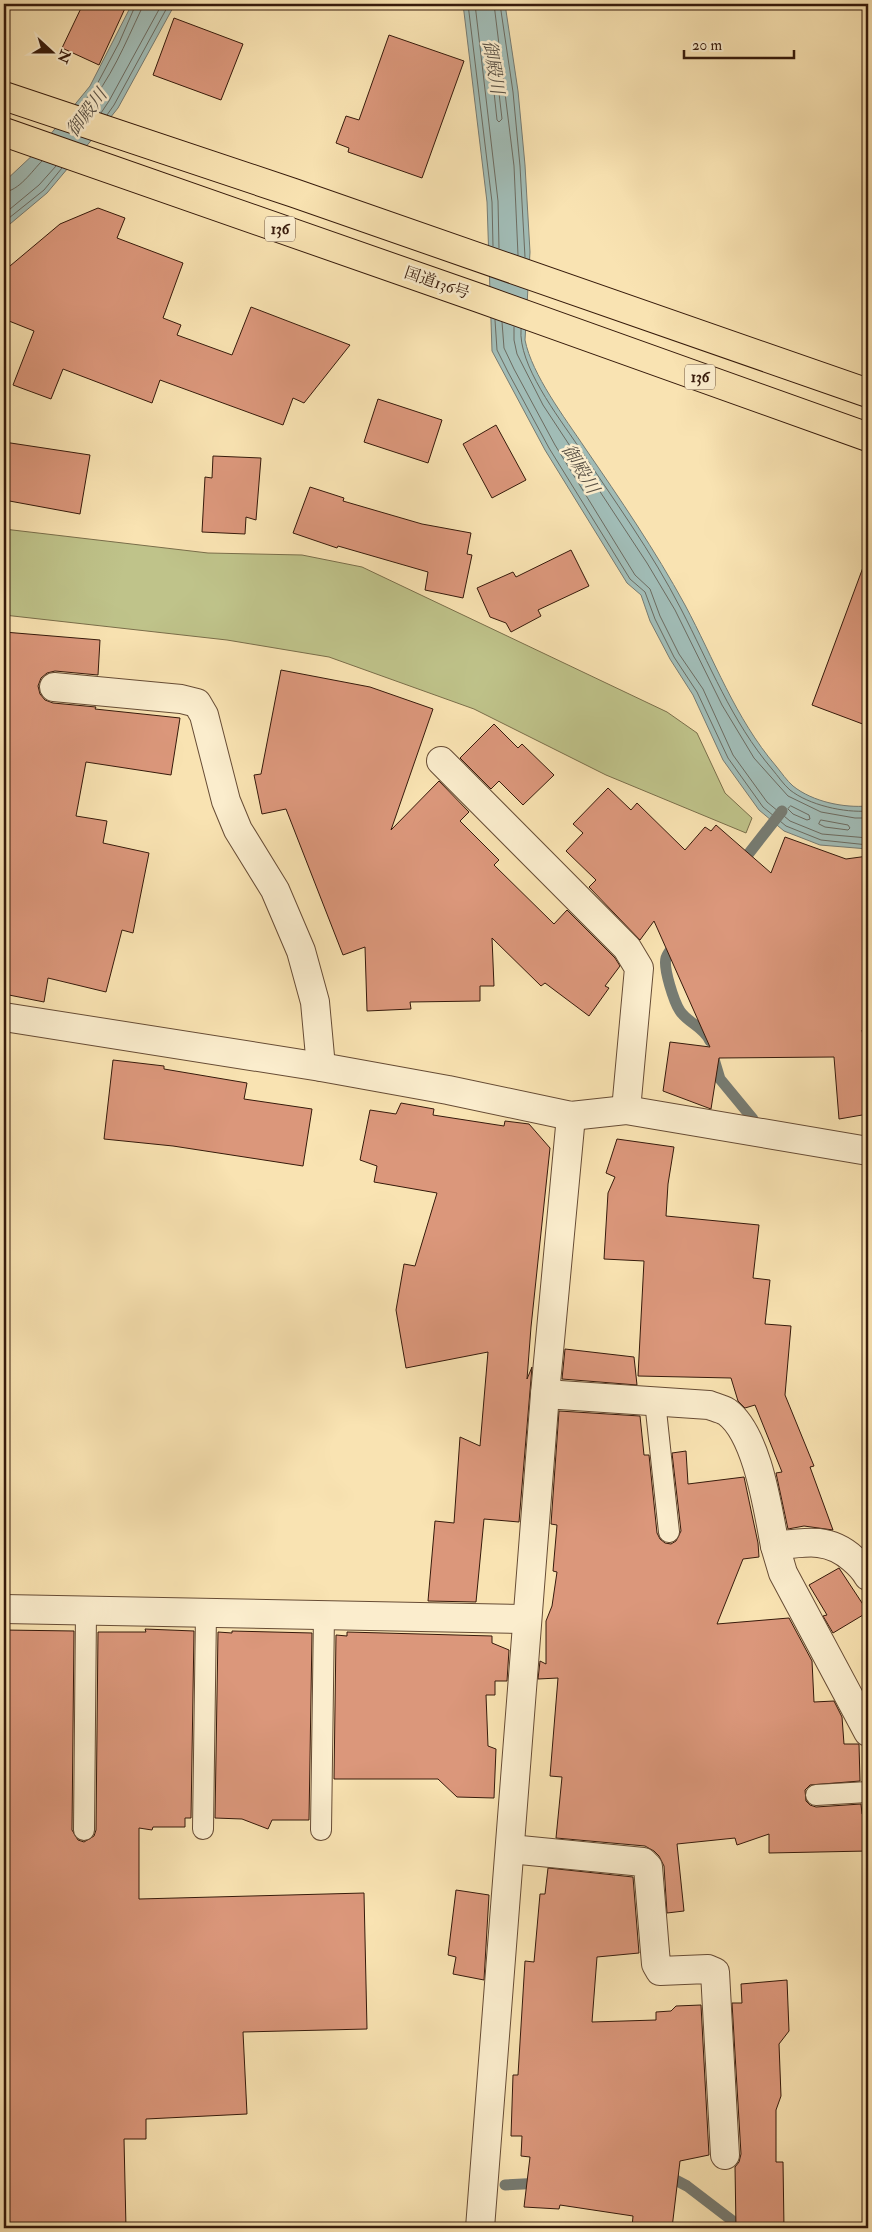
<svg xmlns="http://www.w3.org/2000/svg" width="872" height="2232" font-family="'IM FELL Double Pica','Noto Serif JP',serif">
  <style>
    .green { fill: #bfc38a; stroke: #7a6e4a }
    .water { fill: #a1bcb6; stroke: #767b72 }
    .lines { fill: none; stroke-linecap: round; stroke-linejoin: round }
    .shore { stroke: #6c6b60; stroke-width: 1 }
    .stream { stroke: #767b72; stroke-width: 11 }
    .building { fill: #db977b; stroke: #361a0b }
    .lane-casing { stroke: #674c35; stroke-width: 22 }
    .street-casing { stroke: #674c35; stroke-width: 30 }
    .highway-casing { stroke: #361a0b; stroke-width: 30 }
    .lane { stroke: #fbedcd; stroke-width: 20 }
    .street { stroke: #fbedcd; stroke-width: 28 }
    .highway { stroke: #f9e3b2; stroke-width: 28 }
    .labels { text-anchor: middle; dominant-baseline: central; stroke-width: 5; stroke-linejoin: round; paint-order: stroke }
    .shield { fill: #fbedcd; stroke: #715945; stroke-width: 1 }
    .shield-label { font-size: 15px; font-weight: bold; fill: #361a0b }
    .street-label { font-size: 16px; fill: #361a0b; stroke: #fbedcd }
    .water-label { font-size: 18px; font-style: italic; fill: #5b5347; stroke: #fbedcd }
  </style>
  <rect width="100%" height="100%" fill="#f9e3b2"/>
  <filter id="stains"><feTurbulence type="fractalNoise" baseFrequency=".004" numOctaves="4"/><feColorMatrix values="0 0 0 0 .2 0 0 0 0 .09 0 0 0 0 .02 0 0 0 .5 -.17"/></filter>
  <radialGradient id="worn" r=".72"><stop offset=".6" stop-color="#630" stop-opacity="0"/><stop offset="1" stop-color="#630" stop-opacity=".3"/></radialGradient>
  <!-- green -->
  <polygon class="green" points="4,529 208,553 302,555 362,567 667,712 697,733 725,793 752,818 746,833 606,775 474,709 329,657 227,640 4,615"/>
  <!-- water -->
  <g class="water">
    <polygon points="132,4 175,4 118,108 110,118 47,193 4,229 4,182 36,152 90,86"/>
    <path d="M463 4H505L518 91 525 165 530 252 525 340C532 375 565 418 585 448 620 499 655 550 685 605 714 659 735 718 776 766 781 772 787 781 793 786 813 802 844 808 868 806V849L820 845 784 831 759 810 723 760 693 695 670 659 650 621 641 595 627 583 545 450 492 351 487 202Z"/>
  </g>
  <g class="lines">
    <!-- shore -->
    <g class="shore">
      <polyline points="468,4 492,202 493,246"/>
      <polyline points="475,4 498,201 499,248"/>
      <polyline points="494,4 514,166 518,255"/>
      <polyline points="500,4 513,92 520,166 525,257"/>
      <polygon points="496,89 499,93 502,119 499,122 497,120 494,92"/>
      <polyline points="80,106 95,88 119,43 136,4"/>
      <path d="M86 108C111 79 125 44 141 10L142 4"/>
      <polyline points="101,113 109,101 162,4"/>
      <polyline points="107,115 114,105 169,4"/>
      <path d="M4 192C19 191 32 171 42 161"/>
      <polyline points="4,214 39,185 56,166"/>
      <polyline points="4,222 44,190 62,168"/>
      <polyline points="495,320 497,350 508,372 549,448 630,579 645,592 655,619 674,657 697,692 728,758 763,807 786,826 821,840 868,845"/>
      <polyline points="502,322 504,348 514,369 555,445 635,575 650,589 660,616 679,654 703,689 733,755 767,802 790,821 822,834 868,838"/>
      <polyline points="514,327 514,340 517,354 543,405 647,563 675,610 722,705 754,758 788,796 821,812 855,818 868,818"/>
      <path d="M521 329C518 365 558 416 578 446 613 499 652 552 681 609 709 663 732 722 772 769 778 776 783 784 790 790 809 805 844 813 868 811"/>
      <polygon points="791,806 809,815 810,819 807,820 793,814 788,809"/>
      <polygon points="821,820 848,825 850,828 848,830 825,827 819,824"/>
    </g>
    <!-- stream -->
    <g class="stream">
      <polyline points="739,866 782,811"/>
      <path d="M677 942C673 947 668 952 666 958 663 968 674 1002 680 1011 688 1023 704 1027 710 1041"/>
      <polyline points="714,1059 720,1079 753,1119"/>
      <polyline points="664,2174 687,2186 742,2228"/>
      <polyline points="505,2185 542,2183"/>
    </g>
  </g>
  <!-- building -->
  <g class="building">
    <polygon points="83,4 127,4 99,65 62,48"/>
    <polygon points="174,18 243,44 221,100 153,75"/>
    <polygon points="389,35 464,61 422,178 348,152 349,148 336,143 346,116 359,120"/>
    <polygon points="98,208 125,218 117,238 183,263 163,318 181,325 177,335 232,355 251,307 350,345 304,403 293,398 283,425 160,380 152,403 63,369 51,399 13,385 34,331 4,319 4,271 60,224"/>
    <polygon points="378,399 442,420 428,463 364,442"/>
    <polygon points="496,425 526,480 492,498 463,444"/>
    <polygon points="4,442 90,455 80,514 4,500"/>
    <polygon points="213,456 261,458 256,520 246,517 245,534 202,532 205,477 212,478"/>
    <polygon points="310,487 344,498 343,501 422,524 471,533 467,554 472,555 463,598 425,590 428,572 338,546 337,548 293,533"/>
    <polygon points="571,550 589,586 538,610 541,616 511,632 506,623 490,617 477,588 513,572 516,577"/>
    <polygon points="865,562 868,562 868,726 812,705"/>
    <polygon points="4,632 100,640 98,675 55,671 47,673 41,678 38,686 40,694 45,700 53,703 96,707 95,709 180,718 171,775 86,762 76,816 107,821 103,843 149,853 133,933 122,930 106,992 48,978 44,1002 4,994"/>
    <polygon points="281,670 370,687 433,709 391,830 439,781 469,812 460,821 499,860 494,865 554,924 567,910 615,958 620,966 605,986 609,988 589,1016 545,983 541,986 492,938 494,986 480,986 480,1001 410,1002 411,1009 367,1011 365,947 343,955 286,809 262,814 254,775 261,774"/>
    <polygon points="494,724 518,748 522,744 554,775 523,805 499,781 491,789 460,758"/>
    <polygon points="608,788 631,810 637,803 685,850 705,827 711,831 716,825 771,873 785,837 846,859 868,856 868,1030 862,1030 868,1066 868,1114 839,1119 834,1057 719,1058 711,1109 663,1091 670,1042 710,1047 654,921 640,940 589,887 596,880 566,851 583,833 573,824"/>
    <polygon points="113,1060 164,1066 164,1069 247,1083 244,1099 312,1109 303,1166 173,1146 104,1139"/>
    <polygon points="401,1103 434,1109 433,1115 504,1126 505,1121 529,1124 550,1148 531,1327 527,1379 532,1367 519,1522 484,1519 476,1602 428,1601 435,1521 454,1523 460,1437 480,1446 488,1352 406,1368 396,1310 404,1264 415,1266 437,1193 374,1182 377,1166 360,1160 370,1110 396,1114"/>
    <polygon points="617,1139 674,1147 668,1184 666,1216 759,1225 753,1278 770,1280 765,1324 791,1326 785,1395 814,1466 810,1467 833,1530 804,1526 788,1529 776,1473 782,1472 755,1405 745,1408 738,1401 731,1378 638,1376 644,1261 604,1259 608,1193 615,1177 606,1173"/>
    <polygon points="565,1349 634,1357 637,1385 562,1379"/>
    <polygon points="559,1411 640,1416 644,1455 649,1455 657,1533 660,1539 665,1543 671,1544 676,1541 681,1531 672,1453 686,1451 688,1484 744,1477 758,1543 759,1557 743,1559 717,1624 789,1618 812,1661 814,1702 834,1701 842,1717 844,1744 859,1744 860,1781 810,1785 805,1790 806,1801 810,1805 816,1807 861,1804 862,1814 868,1813 868,1851 769,1853 769,1834 737,1845 735,1838 677,1844 684,1911 667,1913 664,1866 659,1856 654,1851 645,1846 556,1838 562,1777 550,1776 558,1678 538,1679 540,1661 546,1664 546,1621 552,1606 557,1572 553,1571 557,1525 551,1524"/>
    <polygon points="839,1568 868,1612 833,1633 823,1616 827,1615 809,1585"/>
    <polygon points="145,1629 194,1631 191,1818 185,1818 185,1827 153,1827 152,1830 139,1828 139,1899 364,1893 367,2029 243,2032 247,2114 146,2119 146,2139 124,2139 126,2228 4,2228 4,1630 74,1631 72,1830 78,1840 84,1842 94,1836 96,1830 98,1632 146,1632"/>
    <polygon points="232,1631 312,1633 309,1820 272,1820 268,1829 242,1819 215,1818 218,1632 232,1633"/>
    <polygon points="347,1632 492,1636 492,1643 509,1650 507,1681 495,1681 495,1695 486,1695 488,1746 496,1749 494,1798 457,1797 438,1779 334,1779 336,1635 347,1636"/>
    <polygon points="548,1868 633,1877 639,1953 597,1957 592,2022 656,2020 656,2012 671,2011 676,2006 701,2005 709,2155 680,2161 672,2228 632,2228 633,2216 560,2205 559,2209 524,2207 530,2157 521,2156 522,2136 511,2136 513,2075 518,2075 525,1961 534,1962 540,1894 545,1894"/>
    <polygon points="456,1890 489,1895 484,1980 453,1974 456,1957 448,1955"/>
    <polygon points="787,1980 789,2031 779,2044 781,2096 776,2110 776,2162 783,2162 784,2228 736,2228 735,2167 739,2162 741,2154 732,2003 742,2003 741,1984"/>
  </g>
  <g class="lines">
    <defs>
      <g id="lane">
        <polyline points="655,1401 669,1532"/>
        <polyline points="816,1795 868,1792"/>
        <polyline points="203,1829 206,1613"/>
        <polyline points="84,1830 86,1611"/>
        <polyline points="321,1830 324,1615"/>
      </g>
      <g id="street">
        <polyline points="54,687 181,699 197,703 204,715 226,801 238,830 275,890 301,951 315,1002 321,1067"/>
        <polyline points="441,761 627,948 639,968 626,1110"/>
        <polyline points="4,1017 321,1067 448,1090 571,1116 626,1110 868,1151"/>
        <path d="M545 1394 709 1405C714 1407 722 1409 727 1412 758 1435 768 1511 775 1546 805 1542 829 1537 853 1559 859 1564 864 1569 868 1576"/>
        <polyline points="775,1546 783,1573 868,1732"/>
        <polyline points="4,1609 527,1619"/>
        <polyline points="510,1849 643,1862 648,1867 656,1964 660,1971 708,1969 715,1972 725,2155"/>
        <polyline points="480,2228 545,1394 571,1116"/>
      </g>
      <g id="highway">
        <polyline points="4,96 294,193 868,393"/>
        <polyline points="4,132 479,298 868,437"/>
      </g>
    </defs>
    <!-- lane casing -->
    <use href="#lane" class="lane-casing"/>
    <!-- street casing -->
    <use href="#street" class="street-casing"/>
    <!-- highway casing -->
    <use href="#highway" class="highway-casing"/>
    <!-- lane -->
    <use href="#lane" class="lane"/>
    <!-- street -->
    <use href="#street" class="street"/>
    <!-- highway -->
    <use href="#highway" class="highway"/>
  </g>
  <g class="labels">
    <!-- shield labels -->
    <g class="shield">
      <rect x="265" y="216.5" width="30" height="25" rx="4"/>
      <rect x="685" y="364.5" width="30" height="25" rx="4"/>
    </g>
    <g class="shield-label">
      <text x="280" y="229">136</text>
      <text x="700" y="377">136</text>
    </g>
    <!-- street labels -->
    <g class="street-label">
      <text transform="translate(437 283) rotate(19)">国道136号</text>
    </g>
    <!-- water labels -->
    <g class="water-label">
      <text transform="translate(493 67) rotate(81)">御殿川</text>
      <text transform="translate(87 113) rotate(-53)">御殿川</text>
      <text transform="translate(580 469) rotate(59)">御殿川</text>
    </g>
  </g>
  <!-- margin -->
  <rect width="872" height="2232" fill="none" stroke="#f9e3b2" stroke-width="20"/>
  <rect x="5" y="5" width="862" height="2222" fill="none" stroke="#361a0b" stroke-width="2.5"/>
  <rect x="10" y="10" width="852" height="2212" fill="none" stroke="#361a0b"/>
  <!-- north arrow -->
  <g transform="translate(52 52) rotate(111)" stroke="#fbedcd" stroke-width="4" paint-order="stroke">
  <path d="M0-4L9 19L0 12L-9 19Z" fill="#361a0b"/>
  <text y="-8" font-size="14" font-weight="bold" text-anchor="middle" fill="#361a0b">N</text>
  </g>
  <!-- scale -->
  <path d="M684 50v8h110v-8" fill="none" stroke="#361a0b" stroke-width="2.5"/>
  <text x="692" y="50" font-size="15" fill="#361a0b" stroke="#fbedcd" stroke-width="4" paint-order="stroke">20 m</text>
  <rect width="100%" height="100%" filter="url(#stains)"/>
  <rect width="100%" height="100%" fill="url(#worn)"/>
</svg>
